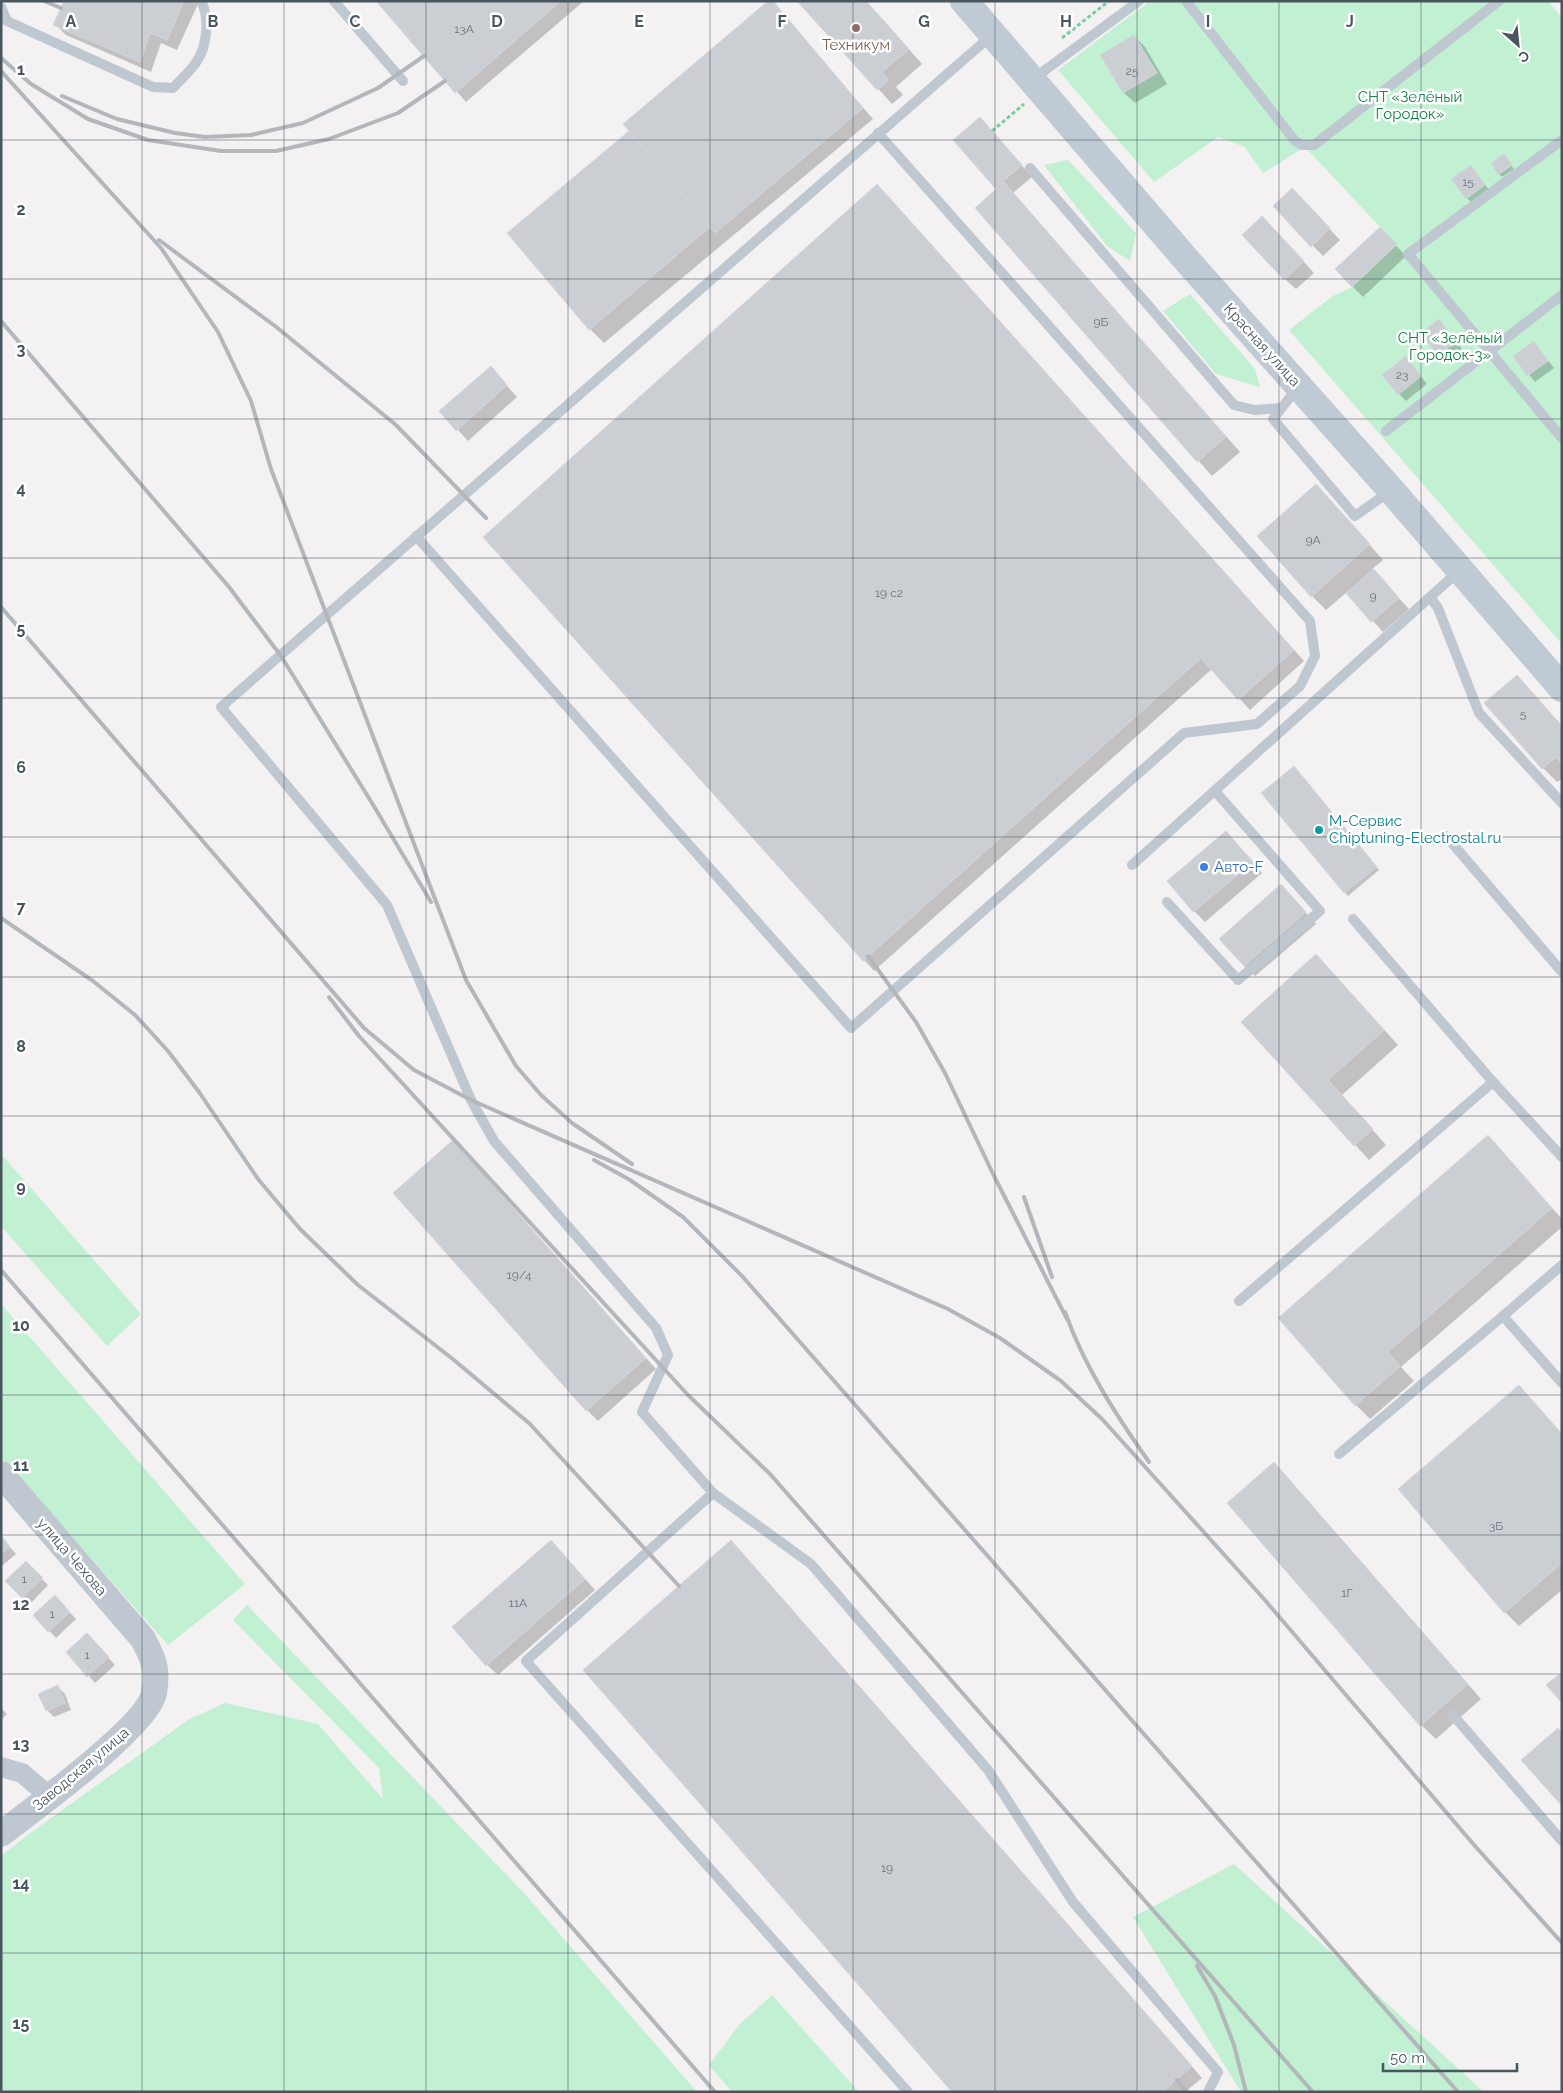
<svg xmlns="http://www.w3.org/2000/svg" width="1563" height="2093" font-family="Raleway,sans-serif">
  <style>
    .green { fill: #c1f0d2 }
    .shadow { fill: #0003 }
    .building { fill: #cbced3; stroke: #d5d7dc }
    .lines { fill: none; stroke-linecap: round; stroke-linejoin: round }
    .path { stroke: #78cea3; stroke-width: 3; stroke-dasharray: 4 2.5; stroke-linecap: butt }
    .service { stroke: #bfc8d0; stroke-width: 10 }
    .minor { stroke: #bfc8d0; stroke-width: 20 }
    .tertiary { stroke: #bfc8d0; stroke-width: 26 }
    .secondary { stroke: #bfcad4; stroke-width: 28 }
    .rail { stroke: #b3b6bb; stroke-width: 4 }
    .grid { fill: none; stroke: #49555f; stroke-width: 1; stroke-opacity: 0.55 }
    .education-dot { fill: #8d6e63; stroke: #fff; stroke-width: 2 }
    .culture-dot { fill: #0f9aa8; stroke: #fff; stroke-width: 2 }
    .shop-dot { fill: #3f7fe0; stroke: #fff; stroke-width: 2 }
    .labels { text-anchor: middle; dominant-baseline: central; stroke-width: 5; stroke-linejoin: round; paint-order: stroke }
    .number-label { font-size: 12px; fill: #6a737c }
    .education-label { font-size: 15px; fill: #785e54; stroke: #fff }
    .park-label { font-size: 15px; fill: #18824b; stroke: #fff }
    .street-label { font-size: 15px; fill: #49555f; stroke: #fff }
    .culture-label { font-size: 15px; fill: #0d838f; stroke: #fff; text-anchor: start }
    .shop-label { font-size: 15px; fill: #366cbe; stroke: #fff; text-anchor: start }
    .grid-label { font-size: 16px; text-anchor: middle; font-weight: bold; fill: #49555f; stroke: #fff; stroke-width: 5; stroke-linejoin: round; paint-order: stroke }
  </style>
  <rect width="100%" height="100%" fill="#f3f1f1"/>
  <!-- green -->
  <g class="green">
    <polygon points="1150,1 1548,1 1562,18 1562,644 1289,330 1333,296 1352,287 1397,245 1305,147 1263,173 1245,147 1218,137 1154,182 1058,70"/>
    <polygon points="1068,160 1136,233 1130,261 1107,246 1044,165"/>
    <polygon points="1190,294 1255,369 1260,387 1216,374 1163,311"/>
    <polygon points="1,1154 141,1314 107,1346 1,1226"/>
    <polygon points="1,1304 245,1584 168,1645 1,1457"/>
    <polygon points="247,1605 524,1893 697,2092 1,2092 1,1856 33,1831 188,1720 225,1703 318,1724 383,1799 379,1768 233,1620"/>
    <polygon points="1234,1864 1484,2092 1241,2092 1133,1917"/>
    <polygon points="772,1995 859,2092 732,2092 709,2065 739,2025"/>
  </g>
  <!-- shadow -->
  <g class="shadow">
    <polygon points="65,1 195,1 198,4 177,50 161,43 151,72 66,35 55,24"/>
    <polygon points="378,1 584,1 466,102"/>
    <polygon points="772,1 873,119 604,343 590,329 631,131"/>
    <polygon points="799,1 866,1 922,64 896,87 903,95 892,104"/>
    <polygon points="1134,36 1145,47 1167,84 1135,103 1124,93 1102,56"/>
    <polygon points="980,118 1032,177 1013,193 1240,452 1212,476 976,208 998,189 955,140"/>
    <polygon points="1504,156 1514,169 1502,177 1499,174"/>
    <polygon points="1470,167 1491,192 1474,205 1467,198"/>
    <polygon points="888,196 1304,661 1250,710 1212,669 874,971 484,537"/>
    <polygon points="1302,200 1340,240 1323,256 1274,206"/>
    <polygon points="1273,228 1314,273 1296,289 1285,279"/>
    <polygon points="1380,229 1406,256 1363,297 1352,286"/>
    <polygon points="1439,320 1462,349 1445,361 1422,333"/>
    <polygon points="1533,342 1554,368 1535,382 1514,356"/>
    <polygon points="1412,365 1427,384 1406,401 1399,394"/>
    <polygon points="501,379 517,397 468,441 441,411"/>
    <polygon points="1330,500 1383,560 1372,569 1409,609 1383,632 1347,592 1326,610 1312,596"/>
    <polygon points="1517,676 1562,726 1562,779 1557,782 1543,768"/>
    <polygon points="1297,771 1379,870 1348,896 1263,793"/>
    <polygon points="1226,832 1262,873 1205,922 1194,911"/>
    <polygon points="1292,897 1316,924 1255,976 1244,966"/>
    <polygon points="1330,970 1398,1045 1342,1095 1386,1145 1369,1160 1243,1022"/>
    <polygon points="1488,1137 1562,1219 1562,1227 1401,1367 1414,1381 1370,1419 1356,1405"/>
    <polygon points="463,1152 656,1369 598,1421 587,1410"/>
    <polygon points="1519,1387 1562,1434 1562,1590 1519,1626 1505,1612"/>
    <polygon points="1274,1463 1481,1699 1436,1739 1421,1725"/>
    <polygon points="1,1537 16,1554 3,1565 1,1564"/>
    <polygon points="562,1553 595,1590 498,1675 487,1665"/>
    <polygon points="742,1553 1202,2078 1185,2092 953,2092"/>
    <polygon points="26,1563 48,1585 30,1604 7,1581"/>
    <polygon points="62,1604 76,1619 56,1638 35,1615"/>
    <polygon points="94,1642 115,1665 95,1683 67,1652"/>
    <polygon points="58,1687 65,1694 71,1710 54,1717 47,1710"/>
    <polygon points="1,1708 7,1714 1,1720"/>
  </g>
  <!-- building -->
  <g class="building">
    <polygon points="64,1 184,1 167,40 150,33 140,62 53,25"/>
    <polygon points="376,1 561,1 455,93"/>
    <polygon points="768,1 773,1 863,108 715,233 623,124"/>
    <polygon points="797,1 866,1 909,49 882,72 889,80 877,90"/>
    <polygon points="1134,35 1157,73 1123,93 1100,55"/>
    <polygon points="980,117 1022,165 995,188 953,140"/>
    <polygon points="629,131 710,227 589,330 507,233"/>
    <polygon points="1504,154 1512,165 1498,175 1491,163"/>
    <polygon points="1471,165 1485,185 1466,199 1451,179"/>
    <polygon points="1004,182 1226,437 1197,462 975,208"/>
    <polygon points="877,184 1294,650 1238,700 1201,658 863,961 483,537"/>
    <polygon points="1292,188 1330,228 1311,247 1273,206"/>
    <polygon points="1262,216 1304,261 1284,280 1242,235"/>
    <polygon points="1380,227 1397,244 1352,287 1335,269"/>
    <polygon points="1439,319 1456,342 1437,355 1421,333"/>
    <polygon points="1534,341 1548,361 1527,376 1513,356"/>
    <polygon points="1406,356 1421,376 1398,395 1382,375"/>
    <polygon points="491,366 507,385 456,431 439,411"/>
    <polygon points="1316,484 1370,544 1311,597 1257,536"/>
    <polygon points="1374,569 1399,598 1371,622 1346,593"/>
    <polygon points="1517,675 1562,726 1562,764 1556,757 1542,769 1484,703"/>
    <polygon points="1294,766 1377,867 1344,893 1261,793"/>
    <polygon points="1226,831 1253,862 1193,912 1167,881"/>
    <polygon points="1281,884 1306,912 1244,966 1219,939"/>
    <polygon points="1316,954 1384,1030 1328,1080 1373,1129 1354,1146 1241,1022"/>
    <polygon points="1488,1135 1552,1208 1388,1352 1400,1366 1355,1406 1278,1318"/>
    <polygon points="453,1140 646,1358 586,1411 393,1193"/>
    <polygon points="1519,1385 1562,1434 1562,1563 1504,1613 1398,1489"/>
    <polygon points="1274,1462 1468,1684 1420,1726 1227,1503"/>
    <polygon points="1,1535 10,1547 1,1554"/>
    <polygon points="551,1540 585,1579 486,1666 452,1627"/>
    <polygon points="731,1540 1192,2066 1163,2092 952,2092 583,1670"/>
    <polygon points="26,1561 43,1578 22,1598 5,1581"/>
    <polygon points="55,1595 70,1612 48,1632 33,1615"/>
    <polygon points="87,1633 109,1657 87,1677 66,1652"/>
    <polygon points="1562,1672 1562,1703 1546,1685"/>
    <polygon points="58,1685 65,1703 46,1711 38,1694"/>
    <polygon points="1558,1728 1562,1732 1562,1806 1521,1760"/>
  </g>
  <g class="lines">
    <!-- path -->
    <g class="path">
      <polyline points="1062,38 1109,1"/>
      <polyline points="992,131 1024,104"/>
    </g>
    <!-- service -->
    <g class="service">
      <polyline points="334,1 403,81"/>
      <polyline points="1186,1 1295,141 1302,145 1314,145 1499,1"/>
      <path d="M1 7 7 21 153 87 173 88C181 79 191 71 197 61 207 46 210 18 201 1"/>
      <polyline points="1033,79 1139,1"/>
      <polyline points="1562,140 1408,254 1562,438"/>
      <polyline points="1030,168 1234,405 1254,410 1281,408"/>
      <polyline points="1298,387 1273,419 1355,516 1390,491"/>
      <polyline points="1386,431 1562,295"/>
      <polyline points="416,536 851,1028 1184,733 1257,724 1300,686 1315,656 1310,621 878,133"/>
      <polyline points="1430,597 1438,608 1479,713 1562,803"/>
      <polyline points="1446,836 1562,972"/>
      <polyline points="1132,865 1459,571"/>
      <polyline points="1167,902 1238,980 1320,911 1215,791"/>
      <polyline points="1353,919 1493,1082 1562,1157"/>
      <polyline points="1239,1301 1493,1082"/>
      <polyline points="1503,1316 1562,1383"/>
      <polyline points="1339,1454 1503,1316 1562,1265"/>
      <polyline points="713,1493 811,1564 988,1770 1073,1902 1218,2072 1208,2092"/>
      <polyline points="1453,1715 1562,1841"/>
      <polyline points="908,2092 526,1661 713,1493 642,1412 668,1355 656,1328 494,1141 471,1100 387,905 221,707 992,35"/>
    </g>
    <!-- minor -->
    <polyline class="minor" points="1,1767 22,1773 49,1796"/>
    <!-- tertiary -->
    <path class="tertiary" d="M1 1474 143 1639C154 1660 158 1669 154 1693 147 1727 32 1810 1 1834"/>
    <!-- secondary -->
    <polyline class="secondary" points="964,1 1190,264 1391,490 1562,688"/>
    <!-- rail -->
    <g class="rail">
      <polyline points="44,1 61,8"/>
      <polyline points="1,58 31,84 88,119 148,140 221,151 276,151 329,139 398,113 445,81"/>
      <polyline points="1,71 161,248 218,332 251,401 271,469 466,980 516,1066 541,1095 572,1123 632,1164"/>
      <polyline points="62,96 117,119 175,133 205,137 251,135 303,123 378,88 424,56"/>
      <polyline points="159,240 275,326 396,425 486,518"/>
      <polyline points="1,321 229,587 281,656 372,803 431,902"/>
      <polyline points="1,607 364,1028 414,1070 471,1100 948,1309 1000,1338 1061,1381 1102,1419 1264,1599 1475,1846 1562,1943"/>
      <polyline points="1,918 93,981 135,1015 168,1051 199,1092 258,1179 300,1229 358,1285 454,1360 530,1424 679,1586"/>
      <polyline points="868,956 916,1022 945,1073 994,1176 1067,1319"/>
      <polyline points="329,997 359,1036 688,1395 770,1474 1312,2091"/>
      <polyline points="594,1160 630,1180 683,1217 742,1276 1458,2092"/>
      <polyline points="1024,1197 1052,1277"/>
      <polyline points="1,1270 715,2092"/>
      <path d="M1065 1312C1084 1366 1116 1415 1149 1462"/>
      <polyline points="1197,1966 1215,1996 1234,2045 1246,2092"/>
      <polyline points="1177,2080 1187,2092"/>
    </g>
  </g>
  <!-- grid -->
  <path class="grid" d="M142 1V2092M284 1V2092M426 1V2092M568 1V2092M710 1V2092M853 1V2092M995 1V2092M1137 1V2092M1279 1V2092M1421 1V2092M1 140H1562M1 279H1562M1 419H1562M1 558H1562M1 698H1562M1 837H1562M1 977H1562M1 1116H1562M1 1256H1562M1 1395H1562M1 1535H1562M1 1674H1562M1 1814H1562M1 1953H1562"/>
  <!-- markers -->
  <circle class="education-dot" cx="856" cy="28" r="5"/>
  <circle class="culture-dot" cx="1319" cy="830" r="5"/>
  <circle class="shop-dot" cx="1204" cy="867" r="5"/>
  <g class="labels">
    <!-- number labels -->
    <g class="number-label">
      <text x="464" y="29">13А</text>
      <text x="1132" y="71">25</text>
      <text x="1468" y="182">15</text>
      <text x="1101" y="322">9Б</text>
      <text x="1402" y="375">23</text>
      <text x="1313" y="540">9А</text>
      <text x="889" y="593">19 с2</text>
      <text x="1373" y="596">9</text>
      <text x="1523" y="714">5</text>
      <text x="519" y="1275">19/4</text>
      <text x="1496" y="1526">3Б</text>
      <text x="24" y="1579">1</text>
      <text x="1347" y="1593">1Г</text>
      <text x="518" y="1603">11А</text>
      <text x="52" y="1614">1</text>
      <text x="87" y="1655">1</text>
      <text x="887" y="1868">19</text>
    </g>
    <!-- education labels -->
    <g class="education-label">
      <text x="856" y="45">Техникум</text>
    </g>
    <!-- park labels -->
    <g class="park-label">
      <text x="1410" y="97">СНТ «Зелёный<tspan x="1410" dy="17">Городок»</tspan></text>
      <text x="1450" y="338">СНТ «Зелёный<tspan x="1450" dy="17">Городок-3»</tspan></text>
    </g>
    <!-- street labels -->
    <g class="street-label">
      <text transform="translate(1262 345) rotate(48)">Красная улица</text>
      <text transform="translate(72 1557) rotate(49)">улица Чехова</text>
      <text transform="translate(81 1769) rotate(-40)">Заводская улица</text>
    </g>
    <!-- culture labels -->
    <g class="culture-label">
      <text x="1329" y="821">M-Сервис<tspan x="1329" dy="17">Chiptuning-Electrostal.ru</tspan></text>
    </g>
    <!-- shop labels -->
    <g class="shop-label">
      <text x="1214" y="867">Авто-F</text>
    </g>
  </g>
  <g class="grid-label">
    <text x="71" y="27">A</text>
    <text x="213" y="27">B</text>
    <text x="355" y="27">C</text>
    <text x="497" y="27">D</text>
    <text x="639" y="27">E</text>
    <text x="782" y="27">F</text>
    <text x="924" y="27">G</text>
    <text x="1066" y="27">H</text>
    <text x="1208" y="27">I</text>
    <text x="1350" y="27">J</text>
    <text x="21" y="75">1</text>
    <text x="21" y="215">2</text>
    <text x="21" y="355">3</text>
    <text x="21" y="494">4</text>
    <text x="21" y="634">5</text>
    <text x="21" y="773">6</text>
    <text x="21" y="913">7</text>
    <text x="21" y="1052">8</text>
    <text x="21" y="1192">9</text>
    <text x="21" y="1331">10</text>
    <text x="21" y="1471">11</text>
    <text x="21" y="1610">12</text>
    <text x="21" y="1750">13</text>
    <text x="21" y="1889">14</text>
    <text x="21" y="2029">15</text>
  </g>
  <!-- border -->
  <rect width="1563" height="2093" fill="none" stroke="#49555f" stroke-width="5"/>
  <!-- north arrow -->
  <g transform="translate(1518 45) rotate(153)" stroke="#ffffff" stroke-width="4" paint-order="stroke">
  <path d="M0-4L9 19L0 12L-9 19Z" fill="#49555f"/>
  <text y="-8" font-size="14" font-weight="bold" text-anchor="middle" fill="#49555f">С</text>
  </g>
  <!-- scale -->
  <path d="M1383 2063v8h134v-8" fill="none" stroke="#49555f" stroke-width="2.5"/>
  <text x="1390" y="2063" font-size="15" fill="#49555f" stroke="#ffffff" stroke-width="4" paint-order="stroke">50 m</text>
</svg>
